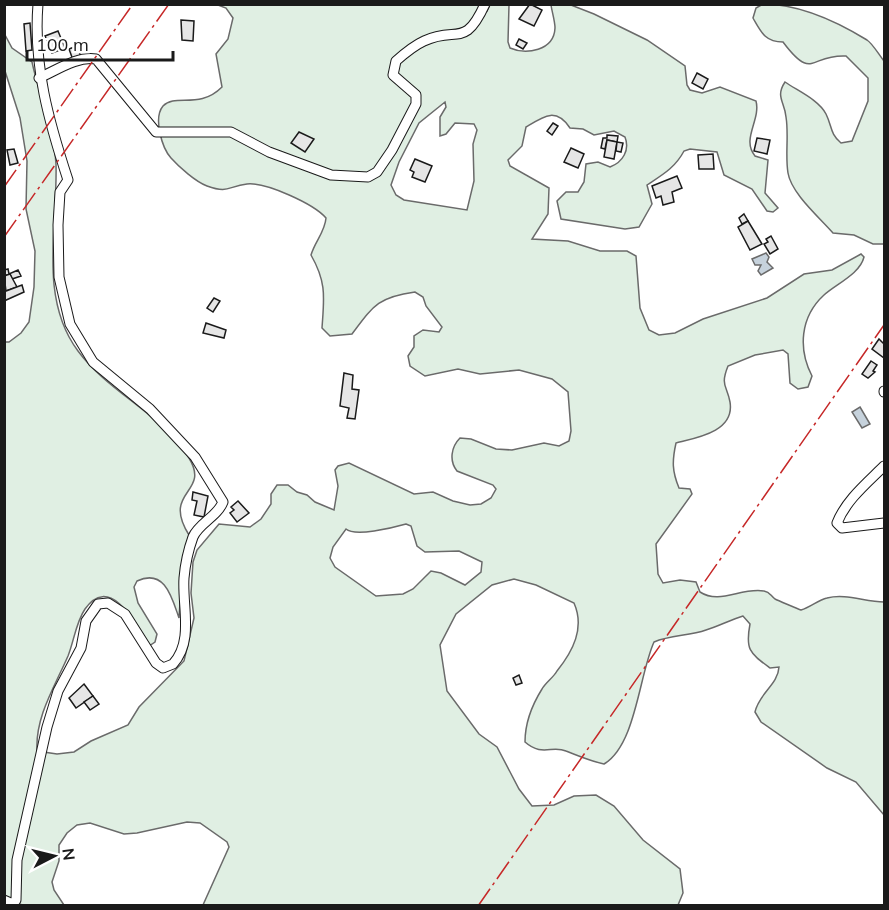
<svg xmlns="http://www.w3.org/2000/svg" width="889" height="910" font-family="Mulish,sans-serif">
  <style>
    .green { fill: #e0efe3; stroke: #6a6a6a; stroke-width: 1.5; fill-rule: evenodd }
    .water { fill: #c6d2dc; stroke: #6a6a6a; stroke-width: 1.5 }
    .building { fill: #e6e6e6; stroke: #1a1a1a; stroke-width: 1.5 }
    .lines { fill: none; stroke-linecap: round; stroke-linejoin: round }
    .street-casing { stroke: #1a1a1a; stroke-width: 11 }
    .street { stroke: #fff; stroke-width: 9 }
    .power { stroke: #c62828; stroke-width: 1.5; stroke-dasharray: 21 4.5 3 4.5; stroke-linecap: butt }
  </style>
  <rect width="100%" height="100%" fill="#fff"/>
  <!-- green -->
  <g class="green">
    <path d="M479 4 487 11 490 5H509L508 42 510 48C526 55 554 51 555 28 555 21 552 12 551 5H571L594 14 647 40 685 66 687 85 690 90 702 93 720 87 756 101C761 120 741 139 755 156L768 160 765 193 778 208 773 212 767 211 752 189 724 175 717 152 690 149 684 151C675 168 662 175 647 185L652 204 639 227 625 229 561 219 557 201 566 192H578L584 182 586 164 598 162 610 167C623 162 630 150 625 137L614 131 594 135 583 129 570 128C556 107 544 116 526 127L522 146 508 160 510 166 549 188 548 214 532 239 568 241 600 251H627L636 256 640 308 649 330 659 335 675 333 703 319 767 298 804 274 832 270 861 254 864 257C860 274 836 284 824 295 800 317 798 349 812 376L808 387 798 389 790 383 788 354 783 350 755 355 728 366C720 386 727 385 730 402 735 432 696 438 676 443 672 461 672 471 679 488L690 489 692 494 656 544 658 574 663 583 680 580 696 582 700 592C720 605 741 587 764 591 770 592 770 595 775 599 777 600 798 609 801 610 811 607 818 600 827 598 846 593 865 602 884 602V815L856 782 827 768 761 722 755 712C759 693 778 685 779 667L770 668C750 653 745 650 750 624L743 616C730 620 719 626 706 630 689 636 671 635 654 642 639 675 636 745 604 764 590 761 579 756 566 751 552 745 542 757 525 742 525 723 532 705 542 689 546 682 553 678 557 671 573 651 585 628 574 603L536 585 514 579 492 585 456 614 440 645 447 691 479 734 497 747 519 789 532 806 554 805 574 796 596 795 614 806 643 840 680 869 683 893 678 905H203L229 847 227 842 200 823 187 822 137 833 124 834 90 823 77 825 67 833 59 845V861L52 882 54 890 64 905H22L5 897 4 342H9L21 333 29 322 34 287 35 251 26 209 27 161 20 118 5 71 4 33 12 48 32 62C39 95 54 131 56 164 58 224 38 298 78 351 109 393 161 413 189 458 211 494 161 490 189 535L183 558 179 618C172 598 165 568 137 581L134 587 138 603 157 634 155 642 149 646C138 628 111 572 85 609 76 622 74 641 68 656 55 686 35 717 37 751L57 754 74 752 91 741 128 725 139 707 184 661 194 618 191 593 193 562 197 550 219 524 250 527 261 519 271 504V494L277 485H288L297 492 307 495 315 502 334 510 338 486 335 470 338 466 349 463 414 494 433 492 453 501 470 505 481 504 491 498 496 489 493 485 457 471C449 461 451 447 460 438L471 439 496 449 512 450 544 443 559 446 569 441 571 431 568 392 552 379 519 370 480 374 458 369 425 376 410 366 408 356 414 347V336L423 330 439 332 442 327 426 306 423 297 415 292C378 297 373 306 352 334L330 336 322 328C324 298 327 283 311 255 315 241 325 232 326 218 314 204 266 182 247 184 228 186 229 194 207 186 196 182 179 167 171 158 162 148 153 118 163 106 176 93 199 110 222 87L216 54 228 39 233 18 226 8 218 5ZM445 102 446 107 440 117V136L446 134 455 123 474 124 477 130 473 144 474 181 467 210 404 200 396 195 391 185 399 162 419 123ZM406 524 411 526 417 546 425 552 459 551 482 562 481 572 465 585 441 573 431 571 413 589 403 594 376 596 335 567 330 558 333 547 346 529C355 537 392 528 406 524Z"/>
    <path d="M763 4C799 4 836 21 867 40 873 44 879 55 884 61V244H873L854 235 833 233C820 218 791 193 788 173 785 155 789 135 786 117 785 102 775 97 785 82 798 91 819 100 826 114 832 126 830 134 841 143L852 141 868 101V78L846 56C810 54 813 82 783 42 765 42 761 32 753 18L756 8Z"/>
  </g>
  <!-- water -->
  <g class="water">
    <polygon points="766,253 769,257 767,262 773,268 761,275 758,271 761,265 755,265 752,259"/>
    <polygon points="860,407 870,424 862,428 852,412"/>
  </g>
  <!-- building -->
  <g class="building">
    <polygon points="530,4 542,10 534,26 519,19"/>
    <polygon points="181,20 194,21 193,41 182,40"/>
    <polygon points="30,23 32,50 26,51 24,24"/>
    <polygon points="58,31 65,48 52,53 45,36"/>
    <polygon points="519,39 527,43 523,49 516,45"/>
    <polygon points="77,46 81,57 73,60 69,49"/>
    <polygon points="697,73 708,79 703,89 692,83"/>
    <polygon points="553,123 558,126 552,135 547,131"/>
    <polygon points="299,132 314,139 305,152 291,143"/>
    <polygon points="607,135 618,136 617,142 607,140 605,149 601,148 603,138 607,138"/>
    <polygon points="757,138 770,140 767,154 754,151"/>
    <polygon points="607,140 617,142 614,159 604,157"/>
    <polygon points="617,142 623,143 621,152 616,151"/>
    <polygon points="571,148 584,154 578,168 564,162"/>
    <polygon points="14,149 18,163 10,165 7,150"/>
    <polygon points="713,154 714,169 699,169 698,155"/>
    <polygon points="415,159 432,166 425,182 412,177 414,172 410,170"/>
    <polygon points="677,176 682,188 672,192 674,202 663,205 661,196 656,198 652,186"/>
    <polygon points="744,214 748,221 742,224 739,218"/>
    <polygon points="748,221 762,244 750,250 738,227"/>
    <polygon points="771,236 778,249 770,254 764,244 768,242 766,239"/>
    <polygon points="8,269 9,274 18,270 21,276 12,279 10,274 4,276 4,270"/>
    <polygon points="10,274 17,287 6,291 4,276"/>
    <polygon points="22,285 24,292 4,301 4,288 6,291"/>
    <polygon points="214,298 220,301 213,312 207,308"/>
    <polygon points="206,323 226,330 224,338 203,333"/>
    <polygon points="879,339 884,344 884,358 872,349"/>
    <polygon points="871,361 877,365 873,371 875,372 868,378 862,374"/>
    <polygon points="344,373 353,375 352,389 359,390 355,419 347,418 349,408 340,406"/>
    <polygon points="193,492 208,496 204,517 194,515 197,501 192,500"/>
    <polygon points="238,501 249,513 237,522 230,513 234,510 231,507"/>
    <polygon points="519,675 522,683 516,685 513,678"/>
    <polygon points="84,684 93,696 76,708 69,698"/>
    <polygon points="93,696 99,704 90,710 84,702"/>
  </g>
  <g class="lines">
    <defs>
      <g id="street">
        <path d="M39 78C57 70 77 56 96 59L156 132H231L269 152 331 175 368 177 377 172 392 150 416 104V95L393 75 396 61C405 53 413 46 424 41 457 25 464 50 485 4"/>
        <polyline points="884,391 884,392"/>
        <path d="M884 466C867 483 846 500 837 523L842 528 884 523"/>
        <path d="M4 900 13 904 16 900 17 860 47 727 58 691 81 648 86 621 98 604 108 603 125 614 156 663 163 668 173 664C194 641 182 606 184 578 185 566 189 548 193 537 199 523 217 517 223 502L195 457 150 409 93 362 70 324 59 277 58 225 60 192 68 180C49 122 33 66 38 4"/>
      </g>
    </defs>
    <!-- street casing -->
    <use href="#street" class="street-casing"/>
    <!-- street -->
    <use href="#street" class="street"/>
    <!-- power -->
    <g class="power">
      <polyline points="4,187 133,4"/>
      <polyline points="4,237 169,4"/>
      <polyline points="478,906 884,325"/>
    </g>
  </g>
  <!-- border -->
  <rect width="889" height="910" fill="none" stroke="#1a1a1a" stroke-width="12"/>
  <!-- north arrow -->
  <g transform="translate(54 856) rotate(83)" stroke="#ffffff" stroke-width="4.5" paint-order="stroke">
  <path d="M0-4.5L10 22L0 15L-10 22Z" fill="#1a1a1a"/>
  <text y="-9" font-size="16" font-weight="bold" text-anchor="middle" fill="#1a1a1a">N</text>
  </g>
  <!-- scale -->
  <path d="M27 51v9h146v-9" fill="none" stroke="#1a1a1a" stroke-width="3"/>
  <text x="36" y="51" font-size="18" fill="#1a1a1a" stroke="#ffffff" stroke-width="4.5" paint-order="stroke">100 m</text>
</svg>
